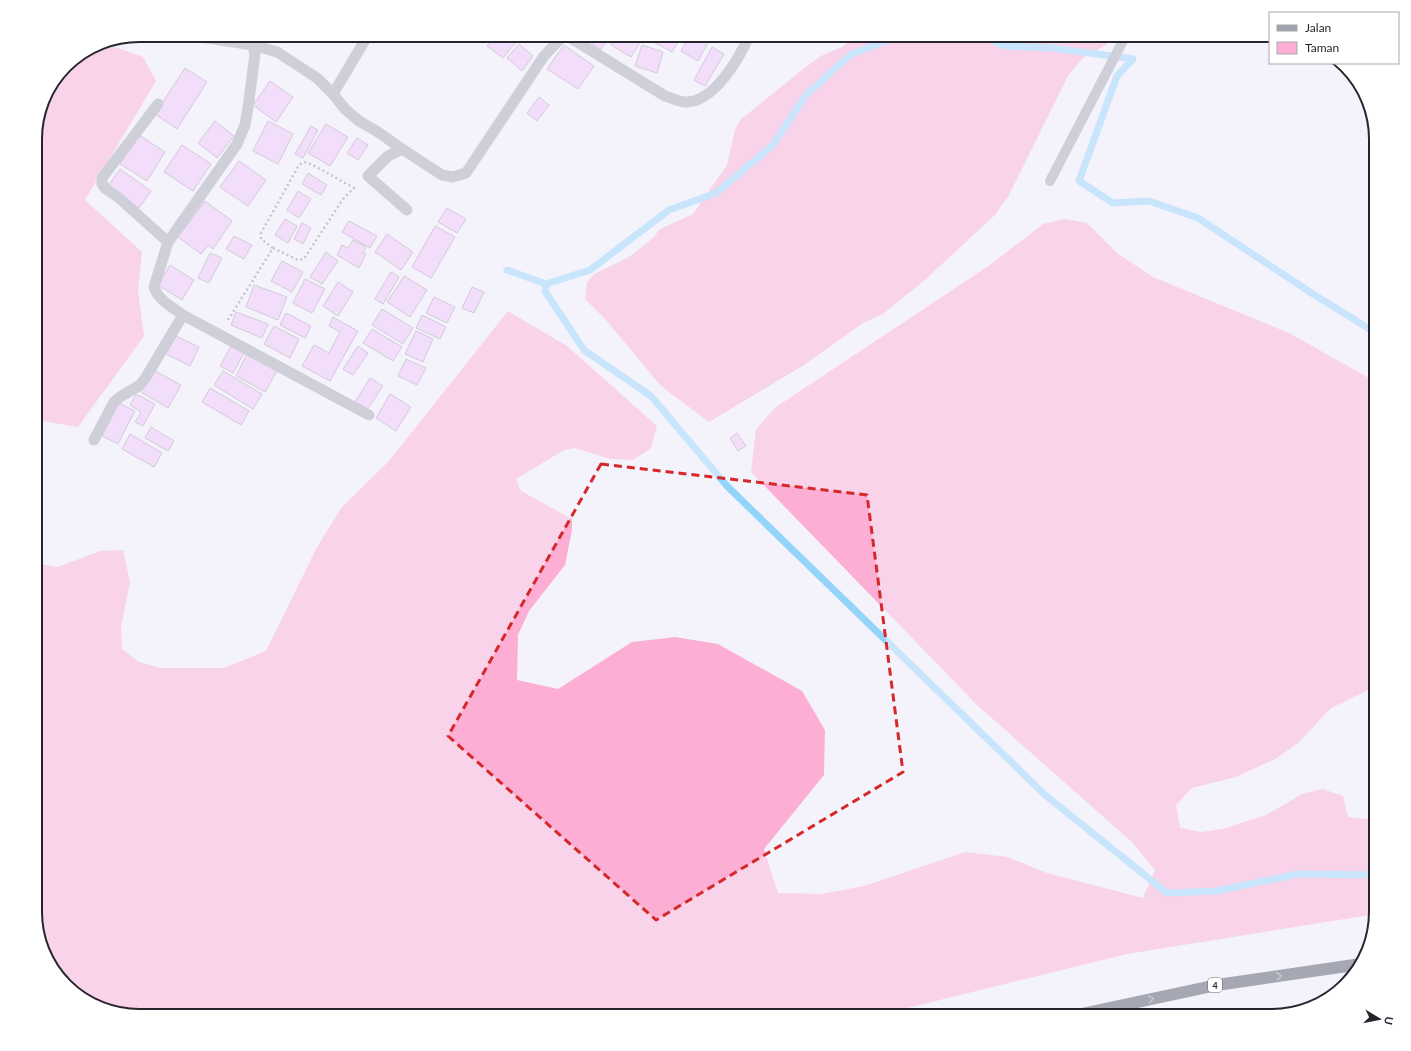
<svg xmlns="http://www.w3.org/2000/svg" width="1411" height="1051" font-family="Lato,sans-serif">
  <style>
    .green { fill: #fcaed4 }
    .lines { fill: none; stroke-linecap: round; stroke-linejoin: round }
    .stream { stroke: #92d4fa; stroke-width: 7 }
    .building { fill: #efc3f8; stroke: #a99bab }
    .path { stroke: #8f8e97; stroke-width: 2.5; stroke-dasharray: 2 3; stroke-linecap: butt }
    .service { stroke: #a1a5ad; stroke-width: 10 }
    .minor { stroke: #a1a5ad; stroke-width: 11 }
    .motorway { stroke: #454d5c; stroke-width: 12 }
    .oneway { stroke: #8f949d }
    .marked { fill: none; stroke: #d62828; stroke-width: 3; stroke-dasharray: 8 5; stroke-linejoin: round }
    .labels { text-anchor: middle; dominant-baseline: central; stroke-width: 3; stroke-linejoin: round; paint-order: stroke }
    .shield { fill: #fff; stroke: #67666c; stroke-width: 1 }
    .shield-label { font-size: 9px; font-weight: bold; fill: #26252d }
    .rim { fill: none; stroke: #26252d; stroke-width: 2 }
  </style>
  <rect width="100%" height="100%" fill="#f4f3fc"/>
  <!-- green -->
  <g class="green">
    <polygon points="857,35 1112,35 1106,45 1084,57 1069,74 1009,195 995,215 926,279 883,314 863,323 804,365 709,422 661,386 606,320 585,299 587,283 594,274 629,257 653,238 660,229 693,214 727,165 735,130 740,120 802,70 821,56 842,47"/>
    <polygon points="101,42 143,57 156,81 85,200 142,252 138,291 144,336 78,427 35,420 35,132 46,93 70,61"/>
    <polygon points="1065,219 1087,223 1117,253 1153,277 1289,333 1376,382 1376,686 1331,708 1298,743 1277,758 1236,777 1192,788 1176,805 1180,828 1201,832 1223,829 1266,815 1302,794 1323,789 1343,796 1348,817 1376,820 1376,914 1127,954 875,1016 138,1016 105,1010 75,994 46,958 35,919 35,563 58,567 100,551 123,550 130,582 121,627 122,649 139,662 161,668 224,668 266,651 317,547 342,507 389,461 508,311 567,346 657,426 651,448 633,460 610,459 575,448 564,450 516,479 521,491 572,519 572,530 565,565 529,611 518,635 517,680 558,689 632,642 675,637 718,644 802,691 825,730 824,775 764,849 778,893 822,894 864,886 965,852 1007,857 1047,873 1143,898 1155,870 1133,843 978,706 751,472 756,429 776,407 990,265 1043,224"/>
  </g>
  <g class="lines">
    <!-- stream -->
    <g class="stream">
      <polyline points="978,35 1005,46 1053,48 1133,59 1117,76 1079,181 1113,203 1149,201 1198,218 1313,294 1376,333"/>
      <polyline points="507,270 546,284 590,270 669,210 716,193 773,145 805,96 850,55 901,35"/>
      <polyline points="546,284 545,291 584,350 651,396 727,486 1044,794 1167,893 1216,891 1298,874 1376,875"/>
    </g>
  </g>
  <!-- building -->
  <g class="building">
    <polygon points="496,35 507,35 516,42 503,58 487,46"/>
    <polygon points="582,35 608,35 610,37 600,50"/>
    <polygon points="617,35 645,35 631,57 611,45"/>
    <polygon points="653,35 682,35 672,52 650,40"/>
    <polygon points="690,35 702,35 710,39 698,61 681,51"/>
    <polygon points="710,35 723,35 721,40"/>
    <polygon points="519,44 533,56 522,71 507,58"/>
    <polygon points="564,45 594,66 578,89 547,69"/>
    <polygon points="642,45 663,52 657,73 635,66"/>
    <polygon points="712,47 724,54 705,86 694,80"/>
    <polygon points="185,68 207,82 177,129 155,114"/>
    <polygon points="270,81 293,97 276,122 253,105"/>
    <polygon points="539,97 549,105 537,121 527,113"/>
    <polygon points="215,121 234,136 217,158 198,143"/>
    <polygon points="268,121 293,134 278,164 253,151"/>
    <polygon points="326,124 348,137 330,166 308,153"/>
    <polygon points="311,126 318,130 303,158 295,154"/>
    <polygon points="139,135 165,152 147,181 120,164"/>
    <polygon points="357,138 368,145 358,160 347,153"/>
    <polygon points="182,145 211,164 193,191 164,172"/>
    <polygon points="239,161 266,180 248,206 220,187"/>
    <polygon points="120,169 151,191 139,208 108,186"/>
    <polygon points="308,173 327,185 321,195 302,184"/>
    <polygon points="298,191 311,199 299,218 287,210"/>
    <polygon points="205,201 232,221 213,249 208,245 201,254 178,237"/>
    <polygon points="447,208 466,219 457,233 438,222"/>
    <polygon points="285,219 297,226 288,243 275,235"/>
    <polygon points="349,221 377,236 370,248 342,232"/>
    <polygon points="302,223 311,228 303,244 294,239"/>
    <polygon points="435,226 455,237 431,278 412,267"/>
    <polygon points="387,234 413,252 401,270 375,252"/>
    <polygon points="234,236 252,245 244,259 226,249"/>
    <polygon points="353,240 366,247 363,253 366,254 359,268 337,255 342,245 348,248"/>
    <polygon points="326,252 338,261 322,284 310,277"/>
    <polygon points="210,253 222,258 209,283 198,278"/>
    <polygon points="282,261 303,272 292,292 271,281"/>
    <polygon points="170,265 194,280 182,300 158,285"/>
    <polygon points="391,272 399,277 383,304 375,299"/>
    <polygon points="404,276 427,290 410,317 387,302"/>
    <polygon points="305,279 325,289 312,313 293,303"/>
    <polygon points="338,282 353,292 338,316 323,306"/>
    <polygon points="254,285 287,297 278,320 246,307"/>
    <polygon points="472,287 484,292 474,313 462,308"/>
    <polygon points="434,297 455,307 447,323 426,313"/>
    <polygon points="382,309 413,328 403,344 372,325"/>
    <polygon points="236,312 268,324 262,338 231,325"/>
    <polygon points="286,313 311,326 305,338 280,325"/>
    <polygon points="422,315 446,327 440,339 416,328"/>
    <polygon points="333,317 358,331 330,381 302,366 314,345 329,353 340,332 329,326"/>
    <polygon points="274,326 299,339 290,358 264,344"/>
    <polygon points="372,329 402,347 393,361 363,343"/>
    <polygon points="416,331 433,339 423,362 405,354"/>
    <polygon points="176,336 199,347 190,366 166,354"/>
    <polygon points="231,346 244,353 233,373 220,366"/>
    <polygon points="358,346 368,353 353,375 343,369"/>
    <polygon points="247,354 277,371 265,392 236,376"/>
    <polygon points="406,359 426,368 417,385 398,376"/>
    <polygon points="153,370 181,385 168,408 141,392"/>
    <polygon points="223,371 262,394 253,409 214,385"/>
    <polygon points="370,378 383,386 367,410 355,402"/>
    <polygon points="210,388 249,411 241,425 202,402"/>
    <polygon points="136,394 155,404 143,426 135,422 141,412 130,405"/>
    <polygon points="390,394 411,407 396,431 376,418"/>
    <polygon points="117,402 135,411 118,444 100,435"/>
    <polygon points="151,427 174,441 168,451 145,438"/>
    <polygon points="737,433 746,446 738,451 730,438"/>
    <polygon points="130,434 162,453 154,467 122,449"/>
  </g>
  <g class="lines">
    <!-- path -->
    <g class="path">
      <polyline points="273,248 261,239 261,233 299,165 304,162 311,164 354,188"/>
      <polyline points="228,320 273,248 298,260 304,259 343,199 355,187"/>
    </g>
    <!-- service -->
    <polyline class="service" points="1050,181 1126,35"/>
    <!-- minor -->
    <g class="minor">
      <polyline points="188,35 253,45 277,52 317,78 333,94 345,109 359,121 378,132 402,149 388,156 368,176 407,210"/>
      <path d="M566 35 665 96C672 98 679 102 686 102 714 102 740 58 749 35"/>
      <polyline points="333,94 368,35"/>
      <polyline points="402,149 442,175 453,177 466,173 544,56 564,35"/>
      <polyline points="168,242 237,144 245,125 248,108 255,54 253,45"/>
      <polyline points="183,315 369,415"/>
      <path d="M94 440 114 402 120 397 140 385 146 377 183 315C172 307 158 300 154 287L168 242 119 198 106 189 102 184V178L158 104"/>
    </g>
    <!-- motorway -->
    <polyline class="motorway" points="1072,1016 1217,985 1361,964"/>
  </g>
  <!-- one-way arrows -->
  <defs><path id="oneway-chevron" d="M-2-3.5L2.5 0L-2 3.5" fill="none" stroke-width="1.6" stroke-linecap="round" stroke-linejoin="round"/></defs>
  <g class="oneway">
    <use href="#oneway-chevron" transform="translate(1279 976) rotate(-8)"/>
    <use href="#oneway-chevron" transform="translate(1151 999) rotate(-12)"/>
  </g>
  <!-- marked area -->
  <path d="M0 0H1411V1051H0ZM601 464 867 495 903 772 656 920 448 736Z" fill="#f4f3fc" fill-opacity=".55" fill-rule="evenodd"/>
  <path class="marked" d="M601 464 867 495 903 772 656 920 448 736Z"/>
  <g class="labels">
    <!-- shield labels -->
    <rect class="shield" x="1208" y="978" width="14" height="14" rx="3"/>
    <g class="shield-label">
      <text x="1215" y="985">4</text>
    </g>
  </g>
  <!-- crop -->
  <path d="M0 0H1411V1051H0ZM139 42H1272A97 97 0 0 1 1369 139V912A97 97 0 0 1 1272 1009H139A97 97 0 0 1 42 912V139A97 97 0 0 1 139 42Z" fill="#fff" fill-rule="evenodd"/>
  <path class="rim" d="M139 42H1272A97 97 0 0 1 1369 139V912A97 97 0 0 1 1272 1009H139A97 97 0 0 1 42 912V139A97 97 0 0 1 139 42Z"/>
  <!-- legend -->
  <rect x="1269" y="12" width="130" height="52" fill="#ffffff" stroke="#a8a8ab"/>
  <rect x="1277" y="25" width="20" height="6" fill="#a1a5ad" stroke="#a8a8ab"/>
  <text x="1305" y="32" font-size="12" fill="#26252d">Jalan</text>
  <rect x="1277" y="42" width="20" height="12" fill="#fcaed4" stroke="#a8a8ab"/>
  <text x="1305" y="52" font-size="12" fill="#26252d">Taman</text>
  <!-- north arrow -->
  <g transform="translate(1379 1019) rotate(100)" stroke="#ffffff" stroke-width="3" paint-order="stroke">
  <path d="M0-3L7 15L0 10L-7 15Z" fill="#26252d"/>
  <text y="-6" font-size="11" font-weight="bold" text-anchor="middle" fill="#26252d">U</text>
  </g>
</svg>
